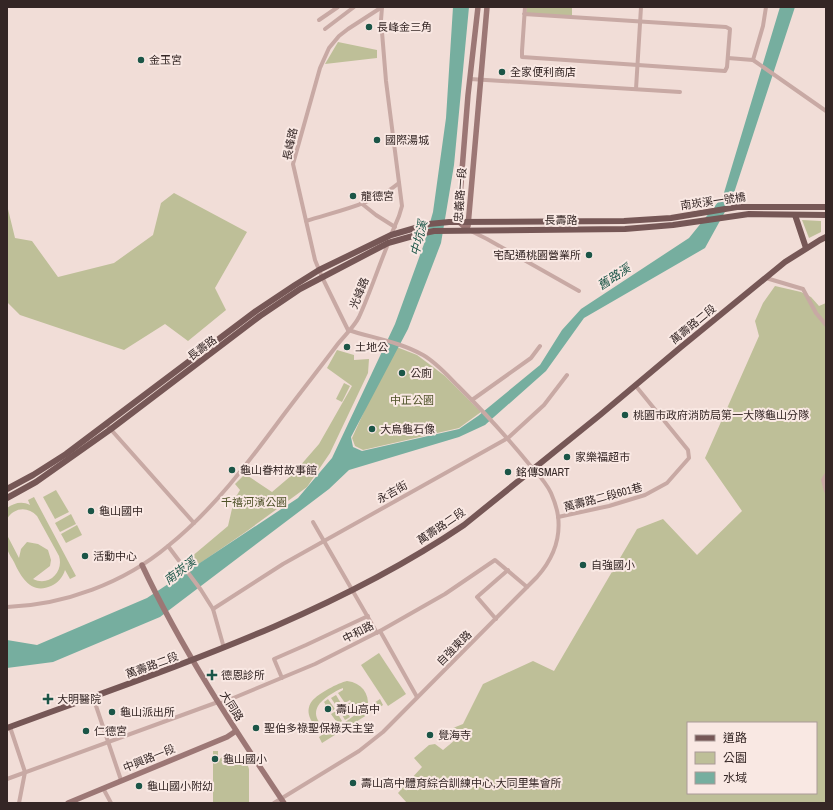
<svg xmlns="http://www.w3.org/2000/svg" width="833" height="810" font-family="'Archivo Narrow','Noto Sans TC',sans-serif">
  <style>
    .green { fill: #bebf98; fill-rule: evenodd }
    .water { fill: #76ae9f }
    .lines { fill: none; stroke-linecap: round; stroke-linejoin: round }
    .street { stroke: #c8a9a4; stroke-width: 4 }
    .secondary { stroke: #9c7775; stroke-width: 5.5 }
    .primary { stroke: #765756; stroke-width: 6 }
    .poi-dot { fill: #1b5547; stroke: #f9e8e3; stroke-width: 1.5 }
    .labels { text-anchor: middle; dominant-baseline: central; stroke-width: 4; stroke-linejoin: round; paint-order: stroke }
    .poi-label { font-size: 11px; fill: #342625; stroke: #f9e8e3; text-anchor: start }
    .street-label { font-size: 11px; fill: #342625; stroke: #f9e8e3 }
    .park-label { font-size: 11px; fill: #4f5229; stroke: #f9e8e3 }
    .water-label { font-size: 12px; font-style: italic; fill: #1b5547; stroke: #f9e8e3 }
  </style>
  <rect width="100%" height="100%" fill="#f1ddd7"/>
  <!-- green -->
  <g class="green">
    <polygon points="527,7 572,7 572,16 526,13"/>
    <polygon points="338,42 377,50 377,58 325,64"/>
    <polygon points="174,193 247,232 215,288 226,310 188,341 165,324 124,350 20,315 7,302 7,205 15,238 32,241 58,277 114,263 153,235 161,203"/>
    <polygon points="802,220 821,221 821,232 809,238"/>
    <path d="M775 286 801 292 811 297 819 306 826 303V803H407L398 793 422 767 414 758 429 745 435 744 443 750 455 740 453 728 463 724 483 684 533 661 554 671 637 529 663 519 697 555 742 511 705 458 759 336 755 321 763 303ZM688 723H816V793H688Z"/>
    <polygon points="394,346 417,355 445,376 481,412 459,428 363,450 355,446 352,438"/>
    <polygon points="337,350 354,355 354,360 369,359 368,373 330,453 307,487 247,531 190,570 184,563 228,526 234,500 240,490 235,484 245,474 272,492 292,475 319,444 352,386 327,368"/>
    <polygon points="344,383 350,386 342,402 336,399"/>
    <polygon points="56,490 69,512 55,519 43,497"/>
    <path d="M34 497 76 576 70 579 65 570C63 577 58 583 51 586 31 595 21 577 14 562 12 558 8 553 7 548 6 544 7 539 7 535L19 558 21 549 27 542 38 544 48 550 51 560 50 566 33 579C49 587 64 572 59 556L37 516C28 506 14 507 7 519V508C14 503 22 501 30 505L28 500Z"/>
    <polygon points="71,514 76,524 60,532 55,523"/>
    <polygon points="77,525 82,535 66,543 61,534"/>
    <polygon points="379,653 406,694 388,706 361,665"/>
    <path d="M347 681C362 683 369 693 368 707L380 699 383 705 322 743 319 737 325 733C313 727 303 713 312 701 319 693 338 683 347 681ZM343 688V690L338 693 345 703 350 700 351 702 346 705 352 715 358 713C351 717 344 724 337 727 324 732 311 718 318 706 322 699 335 691 343 688Z"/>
    <polygon points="336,695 342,705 337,707 331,698"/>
    <polygon points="328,699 335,709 330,712 324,702"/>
    <polygon points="344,707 350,717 345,720 339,710"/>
    <polygon points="336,711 342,721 338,724 331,714"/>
    <path d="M213 751H218V760C230 751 245 754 249 769V803H213Z"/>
  </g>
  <!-- water -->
  <polygon class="water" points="453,7 469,7 454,165 441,243 408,329 351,437 353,447 362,451 459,429 478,416 540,365 562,330 581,309 689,238 723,196 780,7 795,7 732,199 705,248 584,318 546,371 485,425 459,437 349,470 329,489 160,617 53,662 7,668 7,640 37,645 147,598 298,498 332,458 395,324 424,244 433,212 446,118"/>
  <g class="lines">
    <!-- street -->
    <g class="street">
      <polyline points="382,7 381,20 386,81 402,206 399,216 391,235"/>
      <polyline points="524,14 726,27 730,29 727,67 725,71 522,57 522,51 525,7"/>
      <polyline points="319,20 338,7"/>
      <polyline points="325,29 354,7"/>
      <polyline points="728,58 753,60 826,111"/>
      <polyline points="753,60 763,26 766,7"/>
      <polyline points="470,79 680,92"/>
      <polyline points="636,89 641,7"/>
      <polyline points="361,203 376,215 395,227"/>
      <path d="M306 221C337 211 374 204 399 183"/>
      <polyline points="471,231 487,239 579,291"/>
      <polyline points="766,278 803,289 816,313 826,325"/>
      <polyline points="348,330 322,277 315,260 293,164 320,68 329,48 339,36 348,29 382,7"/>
      <polyline points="472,400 531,358 540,346"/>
      <polyline points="106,424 194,523"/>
      <polyline points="826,475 823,480 826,491"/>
      <polyline points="558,517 609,506 645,495 667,483 689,458 688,450 635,385"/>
      <polyline points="313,522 377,633"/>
      <polyline points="168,546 201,590 213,609 224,648"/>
      <path d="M7 607C64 605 124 583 168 546 213 510 248 463 282 417 300 393 319 369 337 345 344 336 354 327 359 317 370 293 378 268 388 244"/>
      <polyline points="213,609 283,564 508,438 544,405 567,375"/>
      <polyline points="496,619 477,597 508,570"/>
      <polyline points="380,631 417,697"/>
      <polyline points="282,678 274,659 306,645 368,616"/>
      <polyline points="93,697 121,780"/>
      <polyline points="219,704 315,664 380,631 445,594 495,560 527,587"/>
      <polyline points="10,727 25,772 19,803"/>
      <polyline points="7,779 218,702"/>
      <polyline points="103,788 111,803"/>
      <path d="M274 803 359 751 383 732 537 577C552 560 561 539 558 516 557 508 554 500 551 493 546 482 537 473 529 464 507 437 484 412 459 387 448 376 437 363 423 355 400 342 373 338 348 330"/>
    </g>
    <!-- secondary -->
    <g class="secondary">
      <polyline points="468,226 487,7"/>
      <polyline points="468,230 458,221 468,95 478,7"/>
      <path d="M142 565C181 648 233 727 284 803"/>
      <polyline points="68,803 227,737 236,731"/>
    </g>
    <!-- primary -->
    <g class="primary">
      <polyline points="795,215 806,248"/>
      <polyline points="7,489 33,475 66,454 256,311 295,285 319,270 391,235 429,224 449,222 624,221 671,218 737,207 826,207"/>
      <polyline points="7,498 36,482 111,429 260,316 300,289 388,243 420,234 434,231 625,229 673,225 749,214 826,215"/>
      <path d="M7 728C164 670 325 619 464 525L600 415 681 347 785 262 820 240 826 237"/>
    </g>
  </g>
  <!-- markers -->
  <g class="poi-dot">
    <circle cx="369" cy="27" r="4"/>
    <circle cx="141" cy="60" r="4"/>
    <circle cx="502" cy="72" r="4"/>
    <circle cx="377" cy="140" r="4"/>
    <circle cx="353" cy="196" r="4"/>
    <circle cx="589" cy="255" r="4"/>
    <circle cx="347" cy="347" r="4"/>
    <circle cx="402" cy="373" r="4"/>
    <circle cx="625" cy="415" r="4"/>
    <circle cx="372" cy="429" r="4"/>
    <circle cx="567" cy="457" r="4"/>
    <circle cx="232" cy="470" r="4"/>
    <circle cx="508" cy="472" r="4"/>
    <circle cx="91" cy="511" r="4"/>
    <circle cx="85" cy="556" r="4"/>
    <circle cx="583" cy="565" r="4"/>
    <path d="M210 669h4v4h4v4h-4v4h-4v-4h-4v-4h4z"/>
    <path d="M46 693h4v4h4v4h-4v4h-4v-4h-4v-4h4z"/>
    <circle cx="328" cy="709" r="4"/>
    <circle cx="112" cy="712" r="4"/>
    <circle cx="256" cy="728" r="4"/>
    <circle cx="86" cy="731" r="4"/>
    <circle cx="430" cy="735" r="4"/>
    <circle cx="215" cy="759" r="4"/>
    <circle cx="353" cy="783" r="4"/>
    <circle cx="139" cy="786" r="4"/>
  </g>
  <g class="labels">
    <!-- poi labels -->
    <g class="poi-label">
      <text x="377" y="27">長峰金三角</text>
      <text x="149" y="60">金玉宮</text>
      <text x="510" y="72">全家便利商店</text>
      <text x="385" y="140">國際湯城</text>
      <text x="361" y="196">龍德宮</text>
      <text x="581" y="255" text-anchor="end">宅配通桃園營業所</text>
      <text x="355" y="347">土地公</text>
      <text x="410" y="373">公廁</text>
      <text x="633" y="415">桃園市政府消防局第一大隊龜山分隊</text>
      <text x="380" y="429">大烏龜石像</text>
      <text x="575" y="457">家樂福超市</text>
      <text x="240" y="470">龜山眷村故事館</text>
      <text x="516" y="472">銘傳SMART</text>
      <text x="99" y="511">龜山國中</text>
      <text x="93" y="556">活動中心</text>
      <text x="591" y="565">自強國小</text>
      <text x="221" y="675">德恩診所</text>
      <text x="57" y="699">大明醫院</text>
      <text x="336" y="709">壽山高中</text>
      <text x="120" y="712">龜山派出所</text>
      <text x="264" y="728">聖伯多祿聖保祿天主堂</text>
      <text x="94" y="731">仁德宮</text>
      <text x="438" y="735">覺海寺</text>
      <text x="223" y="759">龜山國小</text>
      <text x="361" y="783">壽山高中體育綜合訓練中心,大同里集會所</text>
      <text x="147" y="786">龜山國小附幼</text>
    </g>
    <!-- street labels -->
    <g class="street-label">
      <text transform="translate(290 144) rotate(-78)">長峰路</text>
      <text transform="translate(460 195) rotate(-86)">忠義路一段</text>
      <text transform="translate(713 201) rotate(-8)">南崁溪一號橋</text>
      <text x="561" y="220">長壽路</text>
      <text transform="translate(359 293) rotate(-68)">光峰路</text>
      <text transform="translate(693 324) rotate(-39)">萬壽路二段</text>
      <text transform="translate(202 348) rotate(-37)">長壽路</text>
      <text transform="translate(392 492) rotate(-29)">永吉街</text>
      <text transform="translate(603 497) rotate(-15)">萬壽路二段601巷</text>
      <text transform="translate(441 526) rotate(-34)">萬壽路二段</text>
      <text transform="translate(358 632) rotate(-27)">中和路</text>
      <text transform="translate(454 648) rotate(-45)">自強東路</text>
      <text transform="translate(152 665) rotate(-20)">萬壽路二段</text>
      <text transform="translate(232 706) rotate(58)">大同路</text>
      <text transform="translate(149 758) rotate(-22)">中興路一段</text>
    </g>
    <!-- park labels -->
    <g class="park-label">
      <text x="412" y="400">中正公園</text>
      <text x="254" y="502">千禧河濱公園</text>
    </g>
    <!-- water labels -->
    <g class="water-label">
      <text transform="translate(419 238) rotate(-76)">中坑溪</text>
      <text transform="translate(614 277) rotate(-33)">舊路溪</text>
      <text transform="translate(180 571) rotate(-37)">南崁溪</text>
    </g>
  </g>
  <!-- border -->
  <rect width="833" height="810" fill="none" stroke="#342625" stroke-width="16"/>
  <!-- legend -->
  <rect x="687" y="722" width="130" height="72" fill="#f9e8e3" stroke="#aa9a97"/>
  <rect x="695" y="735" width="20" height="6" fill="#765756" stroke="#aa9a97"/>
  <text x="723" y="742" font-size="12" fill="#342625">道路</text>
  <rect x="695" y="752" width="20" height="12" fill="#bebf98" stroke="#aa9a97"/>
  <text x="723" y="762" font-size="12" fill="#342625">公園</text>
  <rect x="695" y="772" width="20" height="12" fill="#76ae9f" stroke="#aa9a97"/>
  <text x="723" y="782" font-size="12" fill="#342625">水域</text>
</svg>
